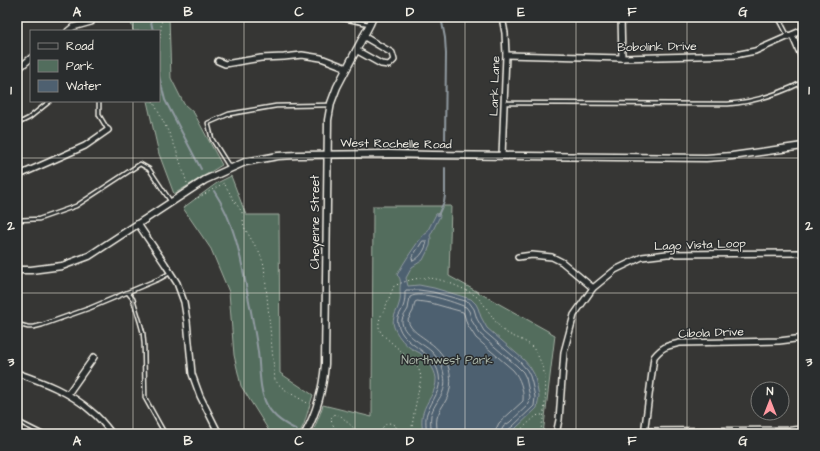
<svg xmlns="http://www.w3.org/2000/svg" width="820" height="451" font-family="'Architects Daughter',sans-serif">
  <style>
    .green { fill: #526d5d; stroke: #a3afa2 }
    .water { fill: #4e6070; stroke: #909aa0 }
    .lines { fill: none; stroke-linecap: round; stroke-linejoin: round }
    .shore { stroke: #b2b7b8; stroke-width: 1 }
    .stream { stroke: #909aa0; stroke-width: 2 }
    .service-casing { stroke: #f4f1e8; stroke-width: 5.5 }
    .minor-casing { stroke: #f4f1e8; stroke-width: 8 }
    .tertiary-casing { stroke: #f4f1e8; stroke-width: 9 }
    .path { stroke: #f4f1e8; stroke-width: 1; stroke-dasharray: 1 3; stroke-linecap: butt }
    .service { stroke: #2a2d2e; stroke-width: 2.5 }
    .minor { stroke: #2a2d2e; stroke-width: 5 }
    .tertiary { stroke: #2a2d2e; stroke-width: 6 }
    .grid { fill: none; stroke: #f4f1e8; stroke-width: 1; stroke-opacity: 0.55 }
    .labels { text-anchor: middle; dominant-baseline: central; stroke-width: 3; stroke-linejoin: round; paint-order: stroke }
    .street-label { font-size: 12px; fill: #f4f1e8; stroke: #2a2d2e }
    .park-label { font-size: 12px; fill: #abb6a9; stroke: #2a2d2e }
    .neatline { fill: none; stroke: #f4f1e8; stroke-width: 1.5 }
    .grid-label { font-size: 13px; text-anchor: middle; font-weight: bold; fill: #f4f1e8 }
  </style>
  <rect width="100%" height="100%" fill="#363634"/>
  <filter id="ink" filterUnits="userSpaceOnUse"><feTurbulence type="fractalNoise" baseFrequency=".025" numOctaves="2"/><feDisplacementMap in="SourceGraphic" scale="8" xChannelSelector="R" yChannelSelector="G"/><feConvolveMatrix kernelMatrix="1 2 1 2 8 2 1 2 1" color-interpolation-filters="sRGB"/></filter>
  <g filter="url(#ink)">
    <!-- green -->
    <g class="green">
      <polygon points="130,17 169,17 171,78 184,104 194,113 222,165 174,194 159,154 147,101 159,101 159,31 133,31"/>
      <polygon points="231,176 246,215 279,215 280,373 313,395 304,424 299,434 271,434 241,386 234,355 229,292 211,249 183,208 217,183"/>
      <polygon points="373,206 451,206 449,276 555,335 543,434 312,434 320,414 323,405 372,417"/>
    </g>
    <!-- water -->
    <path class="water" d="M439 213 440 216 430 236 431 238 430 246 423 260 412 267 406 278 408 286 419 285 434 288 471 299 476 304 478 308 481 317 487 328 523 359 530 367 534 374 536 382 539 397 537 408 515 429 508 434H423C422 427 421 419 423 413 426 401 437 392 436 378 435 369 427 359 420 353 416 351 412 349 409 347 403 342 397 335 394 327 391 318 397 312 399 304 401 299 400 294 400 289 400 284 402 279 397 275 405 260 414 247 424 234H426L436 214Z"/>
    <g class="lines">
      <!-- shore -->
      <g class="shore">
        <path d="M423 241H427C426 249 420 258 413 261L412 258Z"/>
        <path d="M427 434C426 427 425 419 427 413 432 400 442 390 439 375 434 349 403 347 398 324 396 317 401 313 403 307 405 302 405 297 405 292L406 290H419L433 292 469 302 474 309 477 319 484 331 520 362 527 370 530 376 532 383 535 397 534 406 513 426 508 430 507 434"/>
        <path d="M432 434C431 428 430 421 431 415 435 400 448 394 444 375 443 366 437 357 431 351 422 343 401 334 402 320 403 316 406 313 408 309 409 305 409 301 410 297 421 290 453 302 466 307L469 311 472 321 480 334 517 366 523 372 526 378 530 397 529 404 510 422 504 426 502 429 501 434"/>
        <path d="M438 434C437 429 436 423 437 418 438 413 442 407 445 402 451 392 452 380 449 369 446 358 438 348 429 342 421 335 410 331 408 320L413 311 415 302 417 301 431 303 463 312 464 314 467 324 476 338 513 370C520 378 524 390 523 401L499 423 496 429 495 434"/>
      </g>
      <!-- stream -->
      <g class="stream">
        <polyline points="150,17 153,31"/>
        <polyline points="441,17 445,38 446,54 445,142"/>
        <polyline points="159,76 165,100 201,169"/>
        <path d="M214 191C234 221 241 257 247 291 251 311 255 331 258 352 260 368 259 391 267 405 274 418 285 424 297 430"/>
        <polyline points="438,215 444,202 445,195 445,168"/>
      </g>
      <defs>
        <g id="service">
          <polyline points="334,17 369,24"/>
          <polyline points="778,17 788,36"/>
          <polyline points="99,101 99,115 108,130"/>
          <path d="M505 103 728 104C754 102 779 94 803 82"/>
          <polyline points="17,124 29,118 50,101"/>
          <polyline points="230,168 212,139 208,123 229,114 276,106 330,105"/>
          <polyline points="17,220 39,219 76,206 140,164 149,169 171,202"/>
          <polyline points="128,293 133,299 136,309 140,322 143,333 144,344 145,398 165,434"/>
          <polyline points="17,324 28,327 34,327 42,325 90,308 159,279 170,273"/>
          <polyline points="17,421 43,434"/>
        </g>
        <g id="minor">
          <polyline points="502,17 505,33 506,55 502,156"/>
          <polyline points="621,17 622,58"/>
          <polyline points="68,31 73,27 91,22"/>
          <polyline points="792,35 803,60"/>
          <polyline points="356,50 381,64 389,65 394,60 392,53 363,36"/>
          <polyline points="506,55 622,58 735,55 755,51 803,30"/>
          <polyline points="218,61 225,64 261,58 284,57 302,55 321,58 347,68"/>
          <polyline points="17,70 31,58"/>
          <polyline points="17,176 85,146 108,130"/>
          <polyline points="138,224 165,264 177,283 184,302 187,321 192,374 200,396 219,434"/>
          <polyline points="518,257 532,255 552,257 562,262 593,288"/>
          <path d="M17 373C43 382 70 392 91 411 99 417 106 426 112 434"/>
          <polyline points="68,394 94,357"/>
          <polyline points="645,431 792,430 803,429"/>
          <polyline points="556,434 559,420 564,352 574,315 593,288 615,270 642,257 667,254 803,253"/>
          <path d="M644 434 654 357C663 346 667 346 680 343L779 341 803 338"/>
        </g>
        <g id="tertiary">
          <polyline points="17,270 31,270 62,266 89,256 205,180 245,162 278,156 297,155 388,154 432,155 706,158 732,156 803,146"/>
          <path d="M305 434C317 412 323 389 325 364L328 120 331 103 337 87 370 24 373 17"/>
        </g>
      </defs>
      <!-- service casing -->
      <use href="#service" class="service-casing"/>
      <!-- minor casing -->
      <use href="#minor" class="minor-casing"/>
      <!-- tertiary casing -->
      <use href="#tertiary" class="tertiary-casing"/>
      <!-- path -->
      <g class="path">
        <polyline points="159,42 160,38 162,17"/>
        <polyline points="153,101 170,135 176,149 187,183"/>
        <path d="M195 198 196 199 224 183 235 202 242 212 244 227 260 254 264 265 275 380C283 391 298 397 309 404"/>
        <path d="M342 434C337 430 331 425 331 418L335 414 339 415 341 416 360 434"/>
        <path d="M378 434C383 427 388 417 397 428V434"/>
        <path d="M411 434 414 413 420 383 421 377 420 373 418 367 412 361 383 335C375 326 380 317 385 308 388 301 391 293 394 286 421 274 435 276 461 288 468 291 476 295 481 301 488 309 493 320 501 328 510 338 524 338 532 347 538 353 544 369 545 377 547 388 544 425 539 434"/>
        <polyline points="516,434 536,416 539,415 543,415"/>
      </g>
      <!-- service -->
      <use href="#service" class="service"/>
      <!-- minor -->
      <use href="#minor" class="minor"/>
      <!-- tertiary -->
      <use href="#tertiary" class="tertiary"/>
    </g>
  </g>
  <!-- grid -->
  <path class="grid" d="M133 17V31M244 17V434M355 17V434M465 17V434M576 17V434M687 17V434M133 101V434M17 158H803M17 293H803"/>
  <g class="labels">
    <!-- street labels -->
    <g class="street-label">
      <text transform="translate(657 47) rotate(-1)">Bobolink Drive</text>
      <text transform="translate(495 86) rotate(-88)">Lark Lane</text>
      <text transform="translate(396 144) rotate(1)">West Rochelle Road</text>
      <text transform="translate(315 222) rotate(-90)">Cheyenne Street</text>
      <text transform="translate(700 245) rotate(-2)">Lago Vista Loop</text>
      <text transform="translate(711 333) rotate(-2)">Cibola Drive</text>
    </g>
    <!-- park labels -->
    <g class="park-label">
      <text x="447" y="360">Northwest Park</text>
    </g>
  </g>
  <!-- margin -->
  <rect width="820" height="451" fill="none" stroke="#2a2d2e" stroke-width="44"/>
  <!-- legend -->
  <rect x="30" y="30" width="130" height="72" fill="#2a2d2e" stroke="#7b7b78"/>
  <rect x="38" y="43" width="20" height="6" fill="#2a2d2e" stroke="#7b7b78"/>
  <text x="66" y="50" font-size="12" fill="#f4f1e8">Road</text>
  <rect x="38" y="60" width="20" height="12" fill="#526d5d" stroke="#7b7b78"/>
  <text x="66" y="70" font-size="12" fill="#f4f1e8">Park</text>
  <rect x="38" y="80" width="20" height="12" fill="#4e6070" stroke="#7b7b78"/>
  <text x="66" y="90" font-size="12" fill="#f4f1e8">Water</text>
  <!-- north arrow -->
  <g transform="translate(770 401)"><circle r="19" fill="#2a2d2e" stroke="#7b7b78"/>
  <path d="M0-3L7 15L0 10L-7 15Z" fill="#ff9aa2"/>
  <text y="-6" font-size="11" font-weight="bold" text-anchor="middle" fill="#f4f1e8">N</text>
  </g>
  <rect x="22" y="22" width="776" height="407" class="neatline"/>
  <g class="grid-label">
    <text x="77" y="16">A</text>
    <text x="188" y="16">B</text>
    <text x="299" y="16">C</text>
    <text x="410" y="16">D</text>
    <text x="521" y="16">E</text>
    <text x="632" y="16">F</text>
    <text x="743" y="16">G</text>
    <text x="11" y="94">1</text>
    <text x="809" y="94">1</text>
    <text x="11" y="230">2</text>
    <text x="809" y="230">2</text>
    <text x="11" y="366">3</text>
    <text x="809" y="366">3</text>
    <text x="77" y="445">A</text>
    <text x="188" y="445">B</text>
    <text x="299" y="445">C</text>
    <text x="410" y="445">D</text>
    <text x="521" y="445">E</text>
    <text x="632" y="445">F</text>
    <text x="743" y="445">G</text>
  </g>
</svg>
